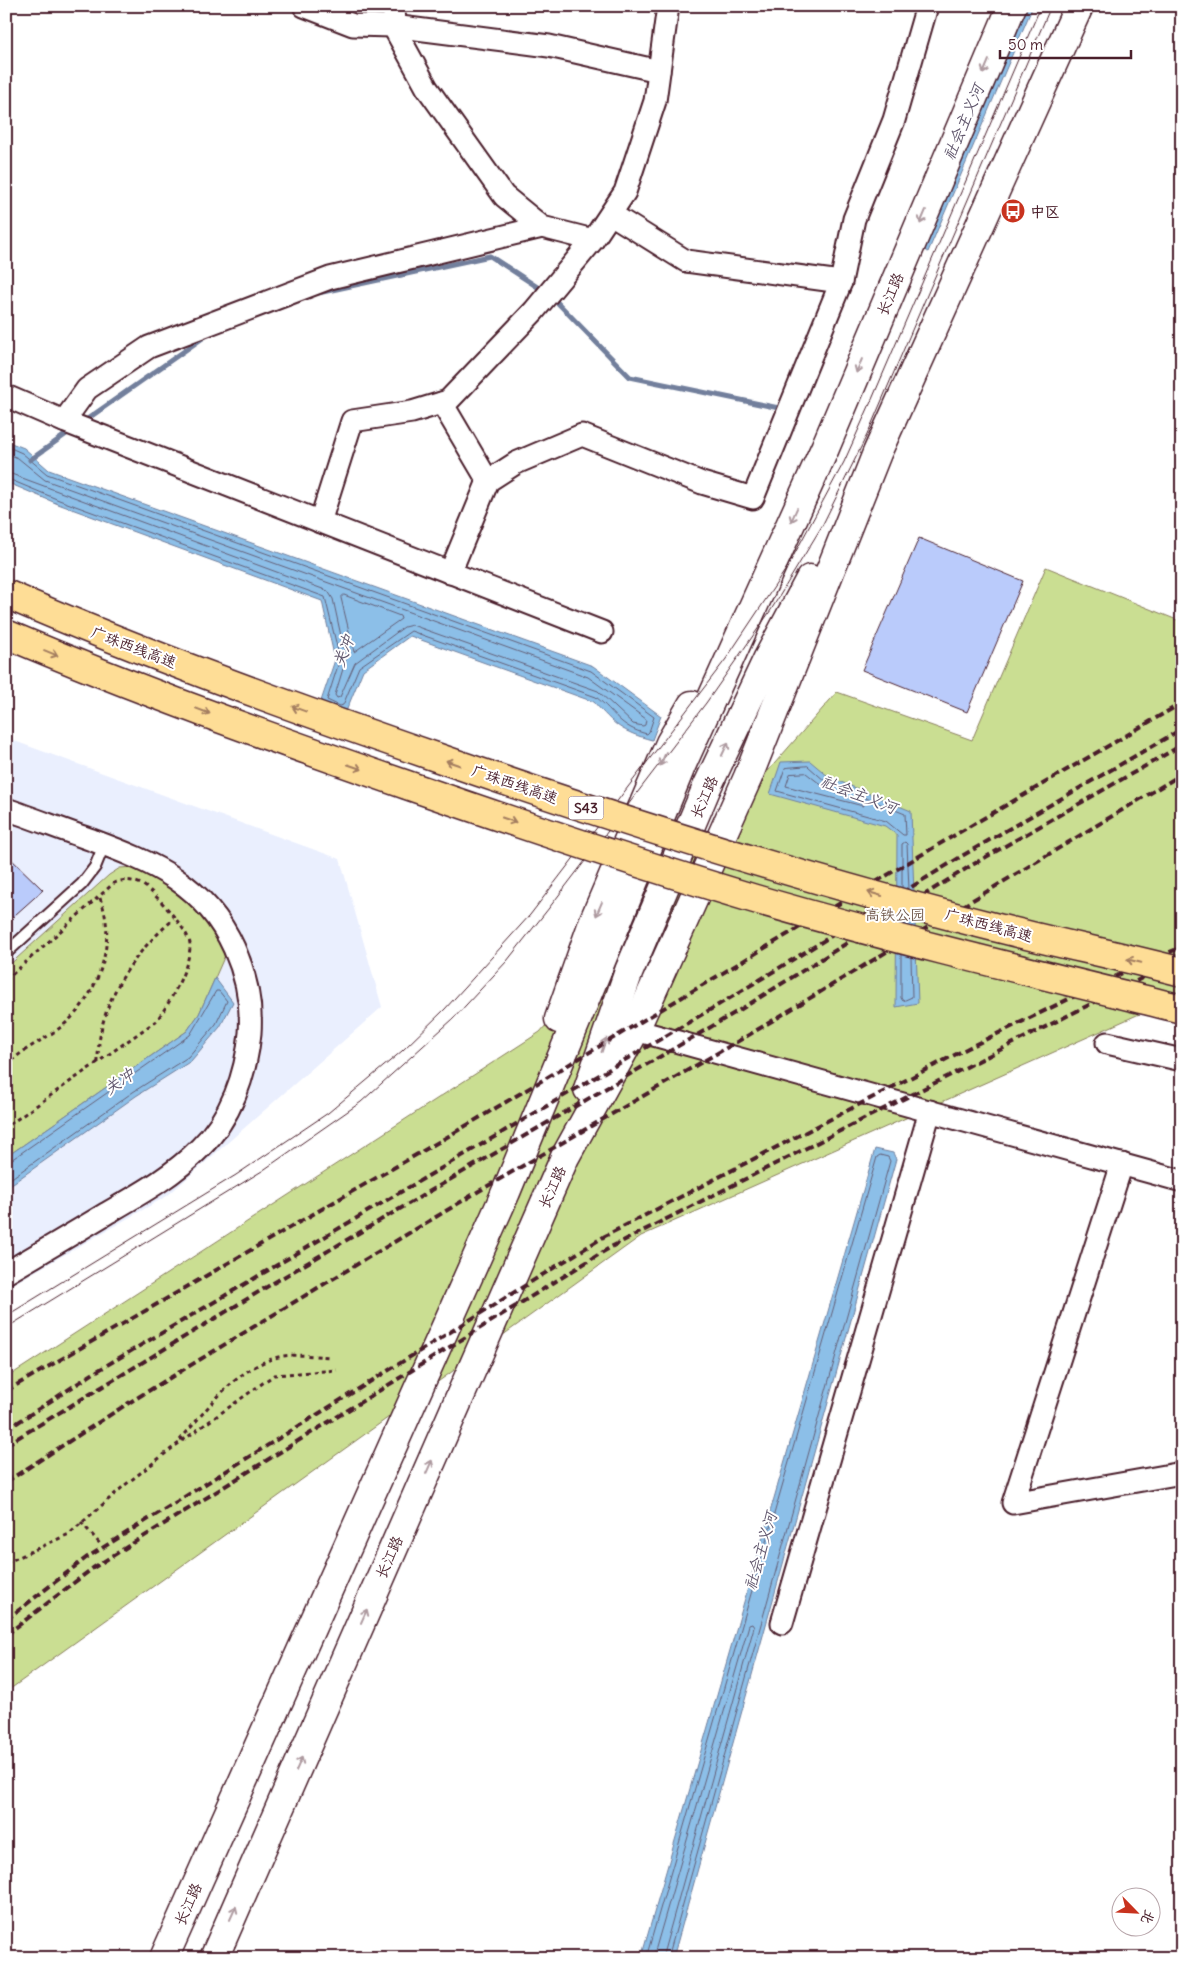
<svg xmlns="http://www.w3.org/2000/svg" width="1188" height="1964" font-family="Delius,'LXGW WenKai TC',sans-serif">
  <style>
    .built { fill: #eaeffe }
    .green { fill: #cade92; stroke: #8a7e5e }
    .water { fill: #8cbfe8; stroke: #727f9c }
    .lines { fill: none; stroke-linecap: round; stroke-linejoin: round }
    .shore { stroke: #645f77; stroke-width: 1 }
    .stream { stroke: #727f9c; stroke-width: 5 }
    .building { fill: #bacbfb; stroke: #4a1f2b }
    .service-casing { stroke: #4a1f2b; stroke-width: 14 }
    .minor-casing { stroke: #4a1f2b; stroke-width: 25 }
    .secondary-casing { stroke: #4a1f2b; stroke-width: 31 }
    .path { stroke: #4a1f2b; stroke-width: 3; stroke-dasharray: 4 4; stroke-linecap: butt }
    .service { stroke: #fff; stroke-width: 10 }
    .minor { stroke: #fff; stroke-width: 21 }
    .secondary { stroke: #fff; stroke-width: 28 }
    .tram { stroke: #4a1f2b; stroke-width: 1 }
    .rail { stroke: #4a1f2b; stroke-width: 4; stroke-dasharray: 8 4; stroke-linecap: butt }
    .motorway-bridge-casing { stroke: #4a1f2b; stroke-width: 31; stroke-linecap: butt }
    .motorway-bridge { stroke: #fedd96; stroke-width: 28 }
    .oneway { stroke: #ae9aa0 }
    .oneway2 { stroke: #a47e60 }
    .labels { text-anchor: middle; dominant-baseline: central; stroke-width: 4; stroke-linejoin: round; paint-order: stroke }
    .shield { fill: #fff; stroke: #80626b; stroke-width: 1 }
    .shield-label { font-size: 14px; font-weight: bold; fill: #4a1f2b }
    .poi-label { font-size: 15px; font-weight: bold; fill: #4a1f2b; stroke: #fff; text-anchor: start }
    .street-label { font-size: 15px; fill: #4a1f2b; stroke: #fff }
    .park-label { font-size: 15px; fill: #70584a; stroke: #fff }
    .water-label { font-size: 16px; font-style: italic; fill: #61576d; stroke: #fff }
  </style>
  <rect width="100%" height="100%" fill="#fff"/>
  <filter id="ink" filterUnits="userSpaceOnUse"><feTurbulence type="fractalNoise" baseFrequency=".02" numOctaves="2"/><feDisplacementMap in="SourceGraphic" scale="10" xChannelSelector="R" yChannelSelector="G"/><feConvolveMatrix kernelMatrix="1 2 1 2 8 2 1 2 1" color-interpolation-filters="sRGB"/></filter>
  <g filter="url(#ink)">
    <!-- built -->
    <polygon class="built" points="6,738 340,859 382,1007 167,1196 6,1288"/>
    <!-- green -->
    <g class="green">
      <polygon points="1046,567 1182,622 1182,995 641,1236 6,1692 6,1378 540,1032 837,692 972,740"/>
      <path d="M134 867C182 893 198 905 226 953L199 1014 187 1031 6 1157V968L109 875 120 868Z"/>
    </g>
    <!-- water -->
    <g class="water">
      <polygon points="1019,6 1033,6 928,252 917,246"/>
      <path d="M6 441 24 448 49 470 593 666 661 716 652 740C622 732 614 725 594 702L410 636 363 670 345 714 320 704 335 660 322 601 58 504 6 482Z"/>
      <polygon points="810,761 829,777 911,811 918,1003 896,1007 897,835 885,826 770,794 781,762"/>
      <polygon points="215,978 233,1002 220,1027 191,1061 136,1096 6,1188 6,1157 187,1031 199,1014"/>
      <polygon points="875,1149 893,1153 896,1159 673,1958 641,1958"/>
    </g>
    <g class="lines">
      <!-- shore -->
      <g class="shore">
        <path d="M6 446 22 453 47 474 591 671 654 717 649 732 647 734C619 727 616 713 596 697L411 631 359 667 343 705 340 706 327 700 340 659 325 597 59 500 6 478"/>
        <polyline points="6,453 18,458 45,480 588,677 646,719 645,725 643,726 633,724 598,691 412,625 404,627 355,663 340,697 337,698 335,695 346,659 333,599 328,591 6,472"/>
        <polygon points="344,595 400,616 401,619 354,652 341,598"/>
        <polygon points="808,766 826,782 905,814 906,835 903,835 886,821 777,791 785,768"/>
        <polygon points="806,773 824,787 862,803 863,806 786,786 790,774"/>
        <polyline points="902,887 902,844 905,842 907,844 909,889"/>
        <polyline points="901,955 901,998 903,1001 912,997 911,957"/>
        <polyline points="6,1161 11,1160 190,1035 216,991 219,991 227,1001 216,1024 188,1057 133,1092 6,1182"/>
        <polyline points="646,1958 877,1157 880,1155 888,1157 890,1161 668,1958"/>
        <polyline points="653,1958 749,1625 752,1624 754,1627 662,1958"/>
      </g>
      <!-- stream -->
      <g class="stream">
        <polyline points="318,293 490,256 545,292"/>
        <polyline points="552,297 630,377 779,408"/>
        <polyline points="83,422 207,335"/>
        <polyline points="30,460 72,430"/>
      </g>
    </g>
    <!-- building -->
    <g class="building">
      <polygon points="919,538 1023,581 967,712 862,670"/>
      <polygon points="6,854 43,890 6,923"/>
    </g>
    <g class="lines">
      <defs>
        <polyline id="service" points="6,953 82,884 95,867 104,845"/>
        <g id="minor">
          <polyline points="304,6 353,25 393,26 549,46 659,71"/>
          <polyline points="395,6 393,26 427,88 504,196 542,227 593,240"/>
          <polyline points="611,214 686,261 841,282"/>
          <polyline points="6,396 66,422 602,632"/>
          <polyline points="442,403 488,481"/>
          <polyline points="64,421 87,389 149,347 330,278 542,227"/>
          <polyline points="320,522 352,421 412,412 448,401 534,311 593,240 625,192 655,101 668,6"/>
          <polyline points="450,573 488,481 516,463 582,435 702,483 753,498 841,282 854,219 894,120 927,6"/>
          <path d="M6 809C35 819 63 830 92 840 154 863 205 884 234 948 246 975 252 1004 250 1033 246 1075 231 1118 200 1148 173 1176 140 1194 107 1213 74 1233 40 1253 6 1273"/>
          <polyline points="635,1030 1182,1181"/>
          <polyline points="1107,1043 1182,1060"/>
          <polyline points="1122,1164 1013,1503 1182,1473"/>
          <polyline points="782,1623 930,1111"/>
        </g>
        <g id="secondary">
          <polyline points="559,1019 594,920 670,743 692,705"/>
          <polyline points="588,1089 629,971 707,787 768,658 810,579"/>
          <polyline points="164,1958 506,1192 682,764 825,448 1012,6"/>
          <polyline points="214,1958 565,1157 635,1030 748,777 877,453 1079,6"/>
        </g>
      </defs>
      <!-- service casing -->
      <use href="#service" class="service-casing"/>
      <!-- minor casing -->
      <use href="#minor" class="minor-casing"/>
      <!-- secondary casing -->
      <use href="#secondary" class="secondary-casing"/>
      <!-- path -->
      <g class="path">
        <path d="M6 980 114 883C124 879 134 880 143 885 155 893 189 931 190 944 191 965 169 1005 156 1021L6 1127"/>
        <path d="M98 1063C97 1005 131 955 174 919"/>
        <path d="M6 1067C21 1049 43 1041 61 1027 98 998 119 940 99 896"/>
        <path d="M180 1440C209 1407 238 1365 283 1356 298 1354 315 1356 330 1357"/>
        <polyline points="81,1522 101,1545"/>
        <polyline points="6,1563 69,1534 125,1485 175,1446 274,1375 337,1370"/>
      </g>
      <!-- service -->
      <use href="#service" class="service"/>
      <!-- minor -->
      <use href="#minor" class="minor"/>
      <!-- secondary -->
      <use href="#secondary" class="secondary"/>
      <!-- tram -->
      <g class="tram">
        <polyline points="6,1316 236,1175 328,1113 402,1051 445,1009 530,915 726,659 788,566 844,462 870,404 1041,6"/>
        <polyline points="6,1328 262,1171 361,1102 453,1019 507,961 549,908 706,703 771,610 822,526 867,435 1051,6"/>
      </g>
      <!-- rail -->
      <g class="rail">
        <polyline points="6,1391 447,1137 948,839 1182,703"/>
        <polyline points="6,1430 97,1371 730,998 962,856 1182,729"/>
        <polyline points="6,1445 280,1279 738,1011 972,865 1182,745"/>
        <polyline points="6,1482 127,1404 296,1301 479,1191 752,1033 1182,774"/>
        <polyline points="6,1620 86,1558 605,1236 968,1048 1143,963 1182,947"/>
        <polyline points="6,1635 93,1568 611,1247 1144,977 1182,961"/>
      </g>
      <defs>
        <g id="motorway-bridge">
          <path d="M6 594C147 655 291 707 436 757 620 821 806 880 994 927 1057 943 1120 956 1182 972"/>
          <path d="M6 634C137 690 272 738 407 785 522 825 638 864 755 899 896 940 1039 974 1182 1009"/>
        </g>
      </defs>
      <!-- motorway-bridge casing -->
      <use href="#motorway-bridge" class="motorway-bridge-casing"/>
      <!-- motorway-bridge -->
      <use href="#motorway-bridge" class="motorway-bridge"/>
    </g>
    <!-- one-way arrows -->
    <defs><path id="oneway-shaft" d="M-6 0H5M1.5-3L5.5 0L1.5 3" fill="none" stroke-width="1.6" stroke-linecap="round" stroke-linejoin="round" transform="scale(1.25)"/></defs>
    <g class="oneway">
      <use href="#oneway-shaft" transform="translate(986 67) rotate(113)"/>
      <use href="#oneway-shaft" transform="translate(923 217) rotate(113)"/>
      <use href="#oneway-shaft" transform="translate(859 366) rotate(113)"/>
      <use href="#oneway-shaft" transform="translate(794 515) rotate(114)"/>
      <use href="#oneway-shaft" transform="translate(725 749) rotate(-65)"/>
      <use href="#oneway-shaft" transform="translate(663 759) rotate(113)"/>
      <use href="#oneway-shaft" transform="translate(599 909) rotate(113)"/>
      <use href="#oneway-shaft" transform="translate(604 1045) rotate(-71)"/>
      <use href="#oneway-shaft" transform="translate(429 1467) rotate(-66)"/>
      <use href="#oneway-shaft" transform="translate(364 1616) rotate(-66)"/>
      <use href="#oneway-shaft" transform="translate(299 1764) rotate(-66)"/>
      <use href="#oneway-shaft" transform="translate(233 1913) rotate(-66)"/>
    </g>
    <g class="oneway2">
      <use href="#oneway-shaft" transform="translate(51 653) rotate(22)"/>
      <use href="#oneway-shaft" transform="translate(299 709) rotate(-160)"/>
      <use href="#oneway-shaft" transform="translate(203 711) rotate(21)"/>
      <use href="#oneway-shaft" transform="translate(453 763) rotate(-161)"/>
      <use href="#oneway-shaft" transform="translate(355 767) rotate(19)"/>
      <use href="#oneway-shaft" transform="translate(509 820) rotate(19)"/>
      <use href="#oneway-shaft" transform="translate(875 894) rotate(-164)"/>
      <use href="#oneway-shaft" transform="translate(1134 961) rotate(-167)"/>
    </g>
  </g>
  <!-- icons -->
  <defs>
    <symbol id="bus-disc" viewBox="-11 -11 22 22"><circle r="9.5" fill="#c8321e" stroke="#fff"/><path d="M-5-6H5V4H4V6H2V4H-2V6H-4V4H-5ZM-3.5-4V0h7V-4ZM-3.5 1.2v1.5H-2V1.2ZM2 1.2v1.5H3.5V1.2Z" fill="#fff"/></symbol>
  </defs>
  <g fill-rule="evenodd">
    <use href="#bus-disc" x="999" y="197" width="28" height="28"/>
  </g>
  <g class="labels">
    <!-- shield labels -->
    <rect class="shield" x="568.5" y="796.5" width="35" height="23" rx="4"/>
    <g class="shield-label">
      <text x="586" y="808">S43</text>
    </g>
    <!-- poi labels -->
    <g class="poi-label">
      <text x="1030" y="211">中区</text>
    </g>
    <!-- street labels -->
    <g class="street-label">
      <text transform="translate(890 294) rotate(-67)">长江路</text>
      <text transform="translate(134 647) rotate(21)">广珠西线高速</text>
      <text transform="translate(515 784) rotate(19)">广珠西线高速</text>
      <text transform="translate(704 797) rotate(-66)">长江路</text>
      <text transform="translate(989 925) rotate(15)">广珠西线高速</text>
      <text transform="translate(552 1187) rotate(-66)">长江路</text>
      <text transform="translate(389 1557) rotate(-66)">长江路</text>
      <text transform="translate(188 1904) rotate(-66)">长江路</text>
    </g>
    <!-- park labels -->
    <g class="park-label">
      <text x="895" y="914">高铁公园</text>
    </g>
    <!-- water labels -->
    <g class="water-label">
      <text transform="translate(963 122) rotate(-67)">社会主义河</text>
      <text transform="translate(343 651) rotate(-70)">关冲</text>
      <text transform="translate(859 794) rotate(21)">社会主义河</text>
      <text transform="translate(119 1081) rotate(-34)">关冲</text>
      <text transform="translate(760 1551) rotate(-74)">社会主义河</text>
    </g>
  </g>
  <!-- margin -->
  <rect width="1188" height="1964" fill="none" stroke="#fff" stroke-width="25"/>
  <rect x="12" y="12" width="1163" height="1939" fill="none" stroke="#4a1f2b" stroke-width="2" filter="url(#ink)"/>
  <!-- north arrow -->
  <g transform="translate(1136 1912) rotate(114)"><circle r="24" fill="#ffffff" stroke="#b7a5aa"/>
  <path d="M0-4L9 19L0 12L-9 19Z" fill="#c8321e"/>
  <text y="-8" font-size="14" font-weight="bold" text-anchor="middle" fill="#4a1f2b">北</text>
  </g>
  <!-- scale -->
  <path d="M1000 50v8h131v-8" fill="none" stroke="#4a1f2b" stroke-width="2.5"/>
  <text x="1008" y="50" font-size="15" fill="#4a1f2b" stroke="#ffffff" stroke-width="4" paint-order="stroke">50 m</text>
</svg>
